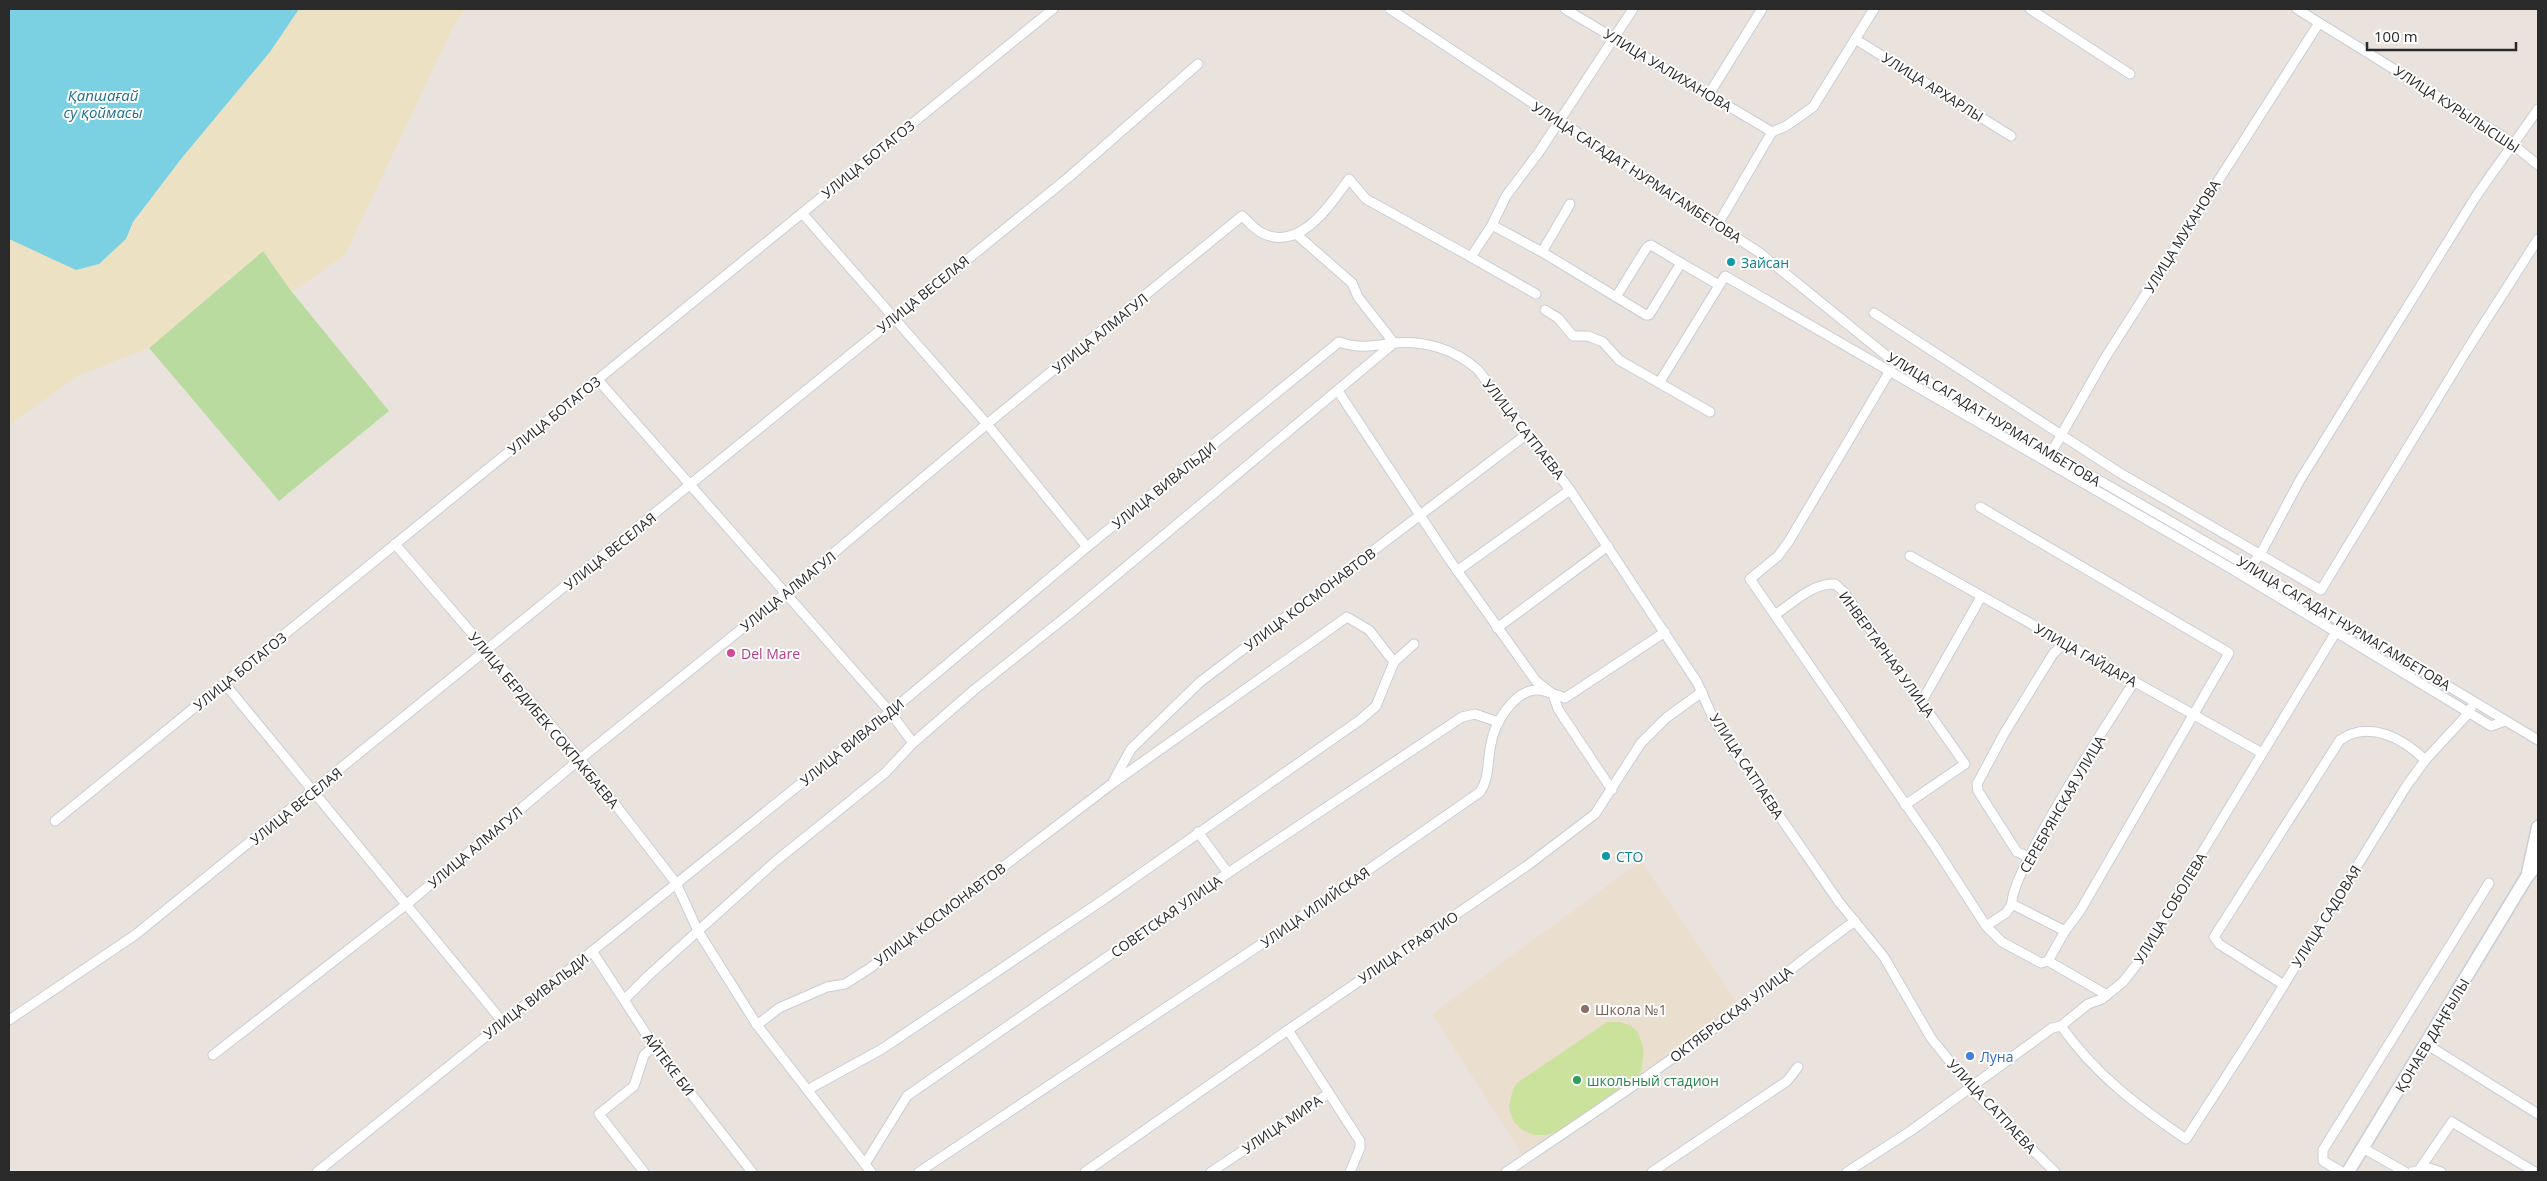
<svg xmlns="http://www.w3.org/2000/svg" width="2547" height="1181" font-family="'Open Sans',sans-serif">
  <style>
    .education { fill: #eadece }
    .green { fill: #badb9f }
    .sand { fill: #ece2c3 }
    .pitch { fill: #cbe29c }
    .water { fill: #7bd1e2 }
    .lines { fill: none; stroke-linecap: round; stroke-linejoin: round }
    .street-casing { stroke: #c9cdd6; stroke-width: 11 }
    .secondary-casing { stroke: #c9cdd6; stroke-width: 15 }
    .street { stroke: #fff; stroke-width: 9 }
    .secondary { stroke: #fff; stroke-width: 12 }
    .culture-dot { fill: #0f9aa8; stroke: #fff; stroke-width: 2 }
    .hotel-dot { fill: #d1479c; stroke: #fff; stroke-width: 2 }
    .education-dot { fill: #8d6e63; stroke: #fff; stroke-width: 2 }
    .shop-dot { fill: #3f7fe0; stroke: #fff; stroke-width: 2 }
    .leisure-dot { fill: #2e9e5b; stroke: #fff; stroke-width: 2 }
    .labels { text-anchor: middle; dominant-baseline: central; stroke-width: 4; stroke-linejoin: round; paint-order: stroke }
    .street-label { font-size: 14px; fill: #2a2a2a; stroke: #fff }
    .culture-label { font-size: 14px; fill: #0d838f; stroke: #fff; text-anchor: start }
    .hotel-label { font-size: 14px; fill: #b23c85; stroke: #fff; text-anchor: start }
    .education-label { font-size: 14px; fill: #785e54; stroke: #fff; text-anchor: start }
    .shop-label { font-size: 14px; fill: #366cbe; stroke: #fff; text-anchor: start }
    .leisure-label { font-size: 14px; fill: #27864d; stroke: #fff; text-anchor: start }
    .water-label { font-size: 15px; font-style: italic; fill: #1b718c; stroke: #fff }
  </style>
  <rect width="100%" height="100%" fill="#eae3dd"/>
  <!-- education -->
  <polygon class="education" points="1641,861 1738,1004 1693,1040 1523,1156 1432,1014"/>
  <!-- green -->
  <polygon class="green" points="263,251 292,292 389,411 279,501 149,348"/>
  <!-- sand -->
  <polygon class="sand" points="299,9 465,9 454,25 345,255 292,292 263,251 149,348 78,376 9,425 9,239 76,270 126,239 133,222 181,159 270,52"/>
  <!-- pitch -->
  <polygon class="pitch" points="1607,1022 1620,1022 1631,1026 1638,1032 1644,1050 1641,1071 1637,1078 1559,1131 1547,1135 1534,1135 1522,1130 1514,1122 1510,1112 1509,1106 1513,1089 1517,1083"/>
  <!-- water -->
  <polygon class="water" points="9,9 299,9 270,52 181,159 133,222 126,239 99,264 76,270 9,239"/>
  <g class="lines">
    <defs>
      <g id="street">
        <polyline points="1390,9 1760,253 1893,361 2263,575 2538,740"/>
        <polyline points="1565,9 1772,132"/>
        <polyline points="2030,9 2130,74"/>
        <polyline points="2297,9 2505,138 2538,165"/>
        <polyline points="1855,39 2011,136"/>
        <polyline points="1709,94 1762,9"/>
        <polyline points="1570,204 1542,252 1646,315 1649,315 1681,263 1719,285"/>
        <polyline points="802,213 987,424 1087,547"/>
        <polyline points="1718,224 1772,132 1786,126 1813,107 1874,9"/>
        <polyline points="1492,225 1542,252"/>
        <polyline points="1296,234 1352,283 1358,297 1394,343"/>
        <polyline points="1536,294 1471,257 1492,225 1506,196 1539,152 1633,9"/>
        <polyline points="1616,297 1647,247 1651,245 1681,263"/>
        <polyline points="1545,310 1558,318 1573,336 1588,336 1603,342 1619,360 1710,412"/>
        <polyline points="1874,313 2120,473 2321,590 2467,350 2538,239"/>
        <polyline points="1891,369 1789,541 1778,556 1750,579 1935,847 1986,926 2006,913 2012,904"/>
        <polyline points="598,380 890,712 913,743"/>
        <polyline points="1659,383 1725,276 2227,566 2491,726 2505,721"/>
        <polyline points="1338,391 1449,559 1536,681 1553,694 1558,709 1612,790"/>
        <polyline points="2051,453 2105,358 2319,23"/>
        <polyline points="1980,507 2229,653 2080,911 2065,931 2048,961 2041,963 2002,942 1986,926"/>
        <polyline points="395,544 580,759 676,883 698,931 757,1025 871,1172"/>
        <polyline points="1910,556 2262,753"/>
        <path d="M2250 567 2261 553 2300 480 2473 201C2494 169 2517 140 2538 109"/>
        <polyline points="1457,571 1570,490"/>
        <path d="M1775 615C1791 604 1814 582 1835 584L1844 592 1965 764 1905 805"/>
        <polyline points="1497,628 1608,546"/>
        <polyline points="225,684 502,1021"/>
        <polyline points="1922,701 1981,597"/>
        <polyline points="1114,780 1131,749 1200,682 1527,434"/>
        <polyline points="55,821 1053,9"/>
        <polyline points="1198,832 1228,873"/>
        <polyline points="2029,857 2017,852 1978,791 1977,784 2005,732 2053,654 2063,644"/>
        <path d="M2065 931 2012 904C2010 872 2111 718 2134 682"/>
        <polyline points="592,951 654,1046 752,1172"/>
        <polyline points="2048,961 2107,995"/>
        <path d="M2284 985 2219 944 2214 937 2340 740C2369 720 2403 738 2425 760"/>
        <polyline points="624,1000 649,975 777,860 885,773 913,743 974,690 1072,612 1394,343"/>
        <polyline points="9,1020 135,935 1069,177 1198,64"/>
        <polyline points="757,1025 779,1008 827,987 845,984 870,968 1113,783 1347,617 1369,630 1394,662"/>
        <path d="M2061 1026C2096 1075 2136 1105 2186 1139L2258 1027 2407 785 2427 758 2466 716 2471 708"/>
        <polyline points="1288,1030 1360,1141 1360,1148 1350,1172"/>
        <polyline points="2426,1044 2538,1114"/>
        <path d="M213 1055 407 904 580 759 786 593 987 424 1242 216C1248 221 1254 228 1260 232 1299 254 1330 205 1349 179L1366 199 1471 257"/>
        <polyline points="809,1089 882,1049 1103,900 1360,720 1376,706 1394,662 1414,644"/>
        <polyline points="2363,1148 2405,1172"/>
        <polyline points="865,1164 907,1096 1228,873 1462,717 1475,714 1498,722"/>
        <polyline points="2419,1170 2452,1122 2535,1172"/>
        <path d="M317 1172 890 712 1087 547 1339 342C1360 349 1371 346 1393 343 1424 340 1455 349 1478 370L1570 490 1697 682 1713 718 1735 752 1839 902 1884 957 1931 1038 1977 1095 2055 1172"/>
        <polyline points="644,1172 599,1114 634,1086 644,1055 654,1046"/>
        <path d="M919 1172 1269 939 1480 792C1490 777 1487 761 1491 744 1494 724 1513 692 1535 690 1544 689 1556 695 1565 698L1665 632"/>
        <polyline points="1085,1172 1288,1030 1528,865 1595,814 1641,743 1666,718 1702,692"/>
        <polyline points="1211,1172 1328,1094"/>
        <path d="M1506 1172C1576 1125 1647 1078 1716 1027 1763 993 1807 955 1855 921"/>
        <polyline points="1652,1172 1787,1081 1798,1067"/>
        <polyline points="1847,1172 1912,1130 2052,1028 2061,1026 2088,1004 2102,999 2123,982 2140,960 2192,869 2339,627"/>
        <polyline points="2342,1172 2323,1161 2323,1150 2489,883"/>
        <polyline points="2412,1172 2429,1168 2441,1172"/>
      </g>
      <g id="secondary">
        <polyline points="2528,873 2538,827"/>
        <polyline points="2348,1172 2526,878 2538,863"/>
      </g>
    </defs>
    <!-- street casing -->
    <use href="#street" class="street-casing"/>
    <!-- secondary casing -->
    <use href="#secondary" class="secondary-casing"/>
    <!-- street -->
    <use href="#street" class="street"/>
    <!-- secondary -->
    <use href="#secondary" class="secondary"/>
  </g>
  <!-- markers -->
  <g class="culture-dot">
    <circle cx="1731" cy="262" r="5"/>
    <circle cx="1606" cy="856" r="5"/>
  </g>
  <circle class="hotel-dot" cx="731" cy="653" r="5"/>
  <circle class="education-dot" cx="1585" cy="1009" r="5"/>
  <circle class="shop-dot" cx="1970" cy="1056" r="5"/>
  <circle class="leisure-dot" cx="1577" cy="1080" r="5"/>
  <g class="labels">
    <!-- street labels -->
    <g class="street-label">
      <text transform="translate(1668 70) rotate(31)">УЛИЦА УАЛИХАНОВА</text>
      <text transform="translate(1933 87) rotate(32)">УЛИЦА АРХАРЛЫ</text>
      <text transform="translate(2457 109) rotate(33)">УЛИЦА КУРЫЛЫСШЫ</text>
      <text transform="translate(868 159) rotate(-39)">УЛИЦА БОТАГОЗ</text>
      <text transform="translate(1637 172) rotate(33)">УЛИЦА САГАДАТ НУРМАГАМБЕТОВА</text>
      <text transform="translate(2182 236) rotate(-58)">УЛИЦА МУКАНОВА</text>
      <text transform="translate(923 294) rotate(-39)">УЛИЦА ВЕСЕЛАЯ</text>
      <text transform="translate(1100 333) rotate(-39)">УЛИЦА АЛМАГУЛ</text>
      <text transform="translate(554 415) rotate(-39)">УЛИЦА БОТАГОЗ</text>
      <text transform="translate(1994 419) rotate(31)">УЛИЦА САГАДАТ НУРМАГАМБЕТОВА</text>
      <text transform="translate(1524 429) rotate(52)">УЛИЦА САТПАЕВА</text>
      <text transform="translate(1164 485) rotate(-39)">УЛИЦА ВИВАЛЬДИ</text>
      <text transform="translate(610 551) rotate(-39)">УЛИЦА ВЕСЕЛАЯ</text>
      <text transform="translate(788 591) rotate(-39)">УЛИЦА АЛМАГУЛ</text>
      <text transform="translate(1310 599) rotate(-37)">УЛИЦА КОСМОНАВТОВ</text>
      <text transform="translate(2344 623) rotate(31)">УЛИЦА САГАДАТ НУРМАГАМБЕТОВА</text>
      <text transform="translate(1887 654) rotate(54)">ИНВЕРТАРНАЯ УЛИЦА</text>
      <text transform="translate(2086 655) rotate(29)">УЛИЦА ГАЙДАРА</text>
      <text transform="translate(240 671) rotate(-39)">УЛИЦА БОТАГОЗ</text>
      <text transform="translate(544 720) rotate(50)">УЛИЦА БЕРДИБЕК СОКПАКБАЕВА</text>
      <text transform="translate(852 742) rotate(-39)">УЛИЦА ВИВАЛЬДИ</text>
      <text transform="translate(1747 766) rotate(57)">УЛИЦА САТПАЕВА</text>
      <text transform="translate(2062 804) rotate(-60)">СЕРЕБРЯНСКАЯ УЛИЦА</text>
      <text transform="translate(296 806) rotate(-39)">УЛИЦА ВЕСЕЛАЯ</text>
      <text transform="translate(475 847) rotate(-40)">УЛИЦА АЛМАГУЛ</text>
      <text transform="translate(1315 907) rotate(-35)">УЛИЦА ИЛИЙСКАЯ</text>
      <text transform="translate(2170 908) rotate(-59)">УЛИЦА СОБОЛЕВА</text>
      <text transform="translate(940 914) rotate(-37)">УЛИЦА КОСМОНАВТОВ</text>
      <text transform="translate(1166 916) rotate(-35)">СОВЕТСКАЯ УЛИЦА</text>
      <text transform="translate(2326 916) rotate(-58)">УЛИЦА САДОВАЯ</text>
      <text transform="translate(1408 947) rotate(-34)">УЛИЦА ГРАФТИО</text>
      <text transform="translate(536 996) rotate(-38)">УЛИЦА ВИВАЛЬДИ</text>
      <text transform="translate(1731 1014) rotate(-37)">ОКТЯБРЬСКАЯ УЛИЦА</text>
      <text transform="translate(2432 1035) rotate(-59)">ҚОНАЕВ ДАҢҒЫЛЫ</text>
      <text transform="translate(669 1064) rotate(53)">АЙТЕКЕ БИ</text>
      <text transform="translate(1992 1106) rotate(47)">УЛИЦА САТПАЕВА</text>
      <text transform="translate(1282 1124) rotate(-34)">УЛИЦА МИРА</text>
    </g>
    <!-- culture labels -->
    <g class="culture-label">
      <text x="1741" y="262">Зайсан</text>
      <text x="1616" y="856">СТО</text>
    </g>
    <!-- hotel labels -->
    <g class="hotel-label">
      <text x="741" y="653">Del Mare</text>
    </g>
    <!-- education labels -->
    <g class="education-label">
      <text x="1595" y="1009">Школа №1</text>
    </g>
    <!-- shop labels -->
    <g class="shop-label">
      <text x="1980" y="1056">Луна</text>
    </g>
    <!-- leisure labels -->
    <g class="leisure-label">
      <text x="1587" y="1080">школьный стадион</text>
    </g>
    <!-- water labels -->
    <g class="water-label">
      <text x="103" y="95">Қапшағай<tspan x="103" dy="17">су қоймасы</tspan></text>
    </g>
  </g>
  <!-- border -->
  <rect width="2547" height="1181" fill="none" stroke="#2a2a2a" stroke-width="20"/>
  <!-- scale -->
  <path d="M2367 42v8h149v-8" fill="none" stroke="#2a2a2a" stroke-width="2.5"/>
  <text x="2374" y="42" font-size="15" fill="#2a2a2a" stroke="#ffffff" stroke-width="4" paint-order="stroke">100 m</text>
</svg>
